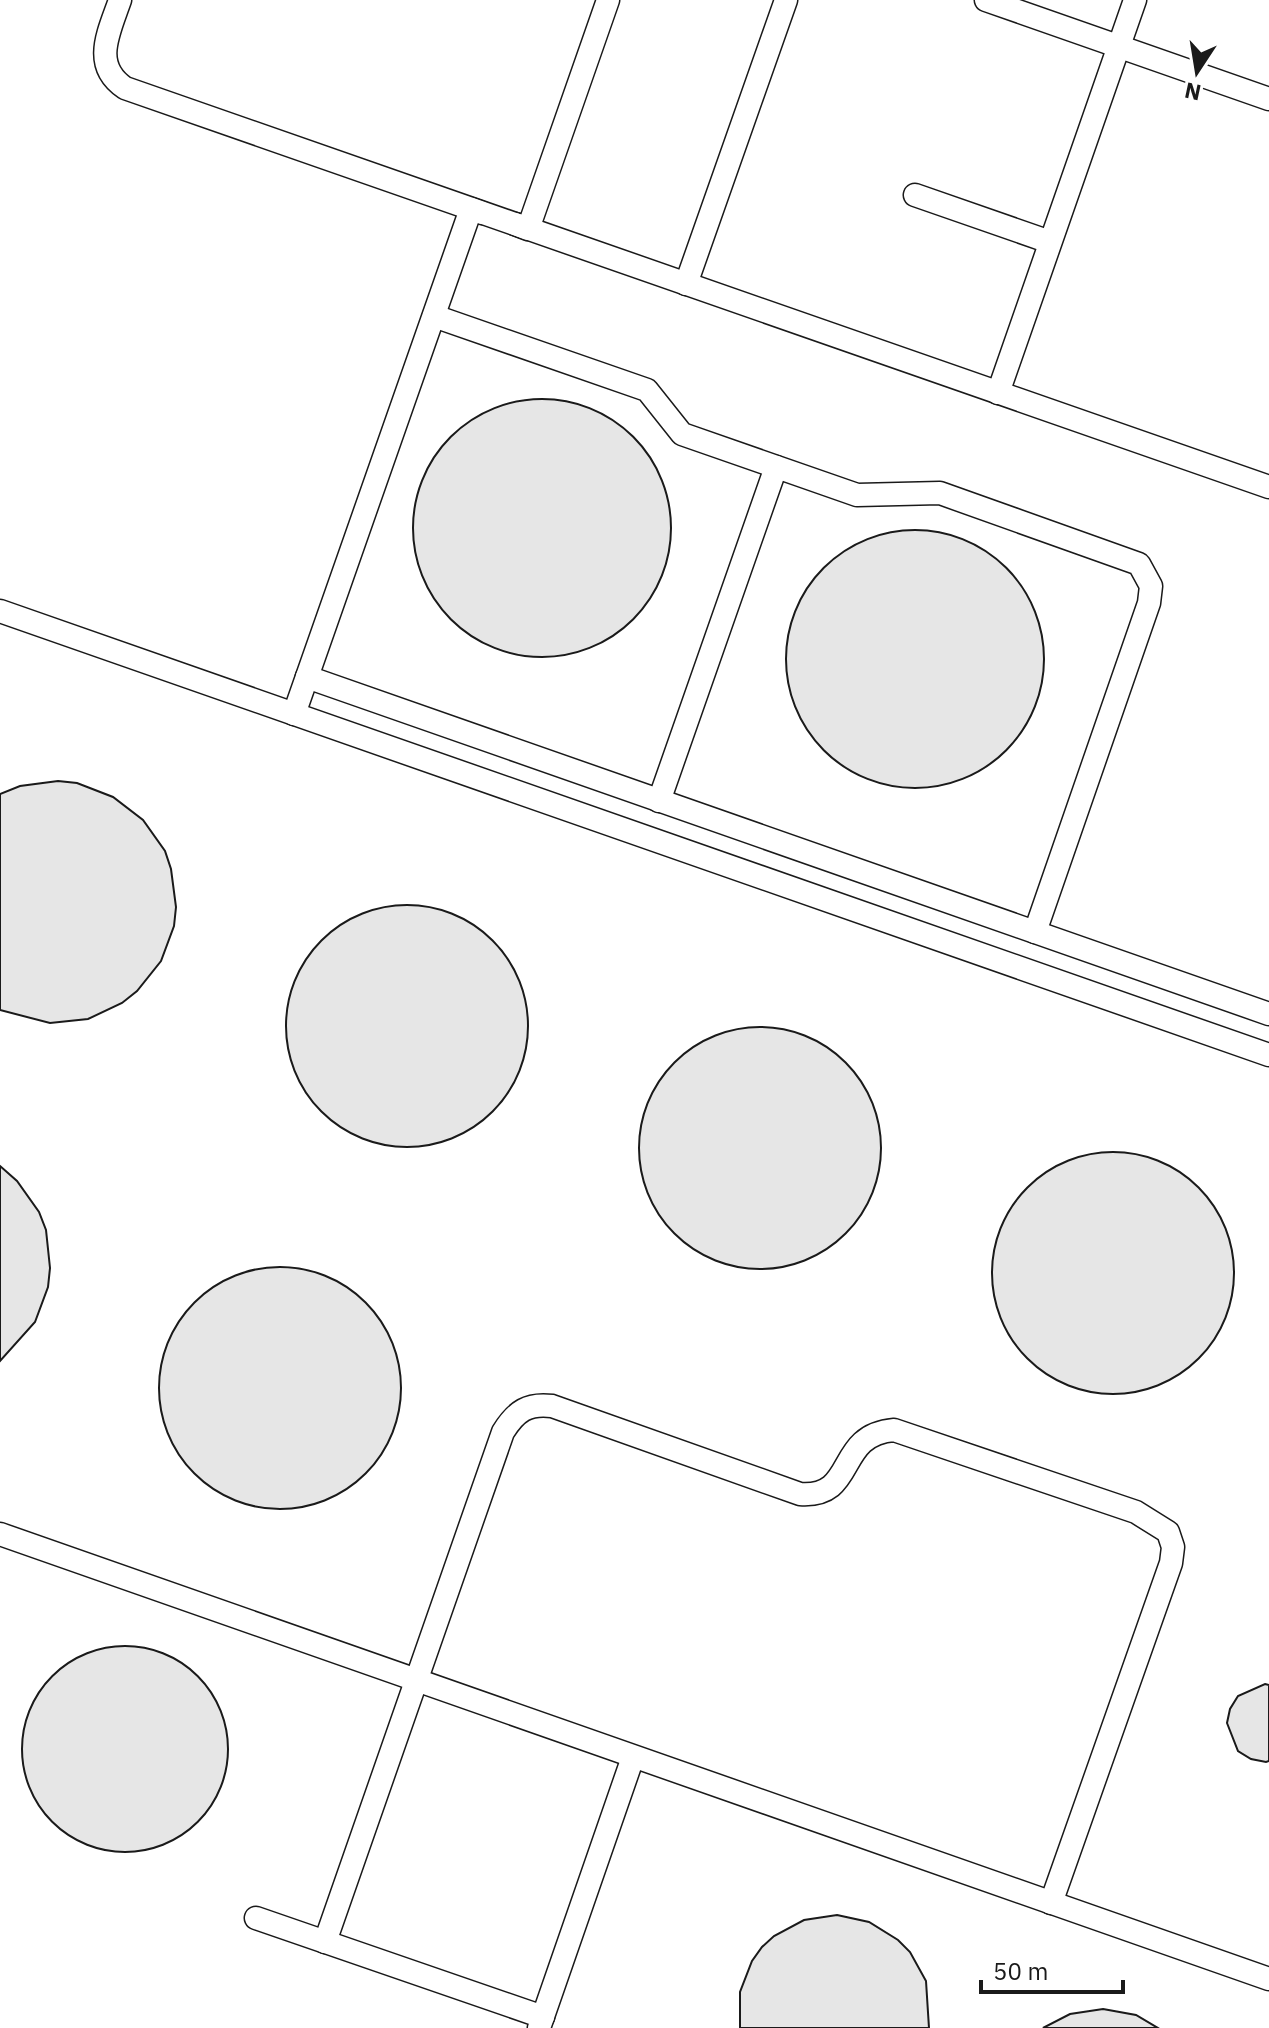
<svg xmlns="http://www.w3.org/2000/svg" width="1269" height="2028" font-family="'IBM Plex Sans',sans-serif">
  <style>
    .building { fill: #e6e6e6; stroke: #1a1a1a; stroke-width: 2 }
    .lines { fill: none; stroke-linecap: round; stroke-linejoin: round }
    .minor-casing { stroke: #1a1a1a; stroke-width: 25 }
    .minor { stroke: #fff; stroke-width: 22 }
  </style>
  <rect width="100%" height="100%" fill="#fff"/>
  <!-- building -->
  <g class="building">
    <circle cx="542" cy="528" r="129"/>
    <circle cx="915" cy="659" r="129"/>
    <polygon points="58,781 77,783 113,797 143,820 165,851 171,869 176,907 174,926 161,961 137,991 122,1003 88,1019 50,1023 0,1010 0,794 20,786"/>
    <circle cx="407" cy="1026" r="121"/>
    <circle cx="760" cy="1148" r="121"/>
    <circle cx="1113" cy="1273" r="121"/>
    <polygon points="0,1166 17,1181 39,1212 46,1230 50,1268 48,1287 35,1322 0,1361"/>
    <circle cx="280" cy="1388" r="121"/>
    <circle cx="125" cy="1749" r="103"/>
    <polygon points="1265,1684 1269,1685 1269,1761 1266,1762 1251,1759 1238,1751 1227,1723 1230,1709 1238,1696"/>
    <polygon points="837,1915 869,1922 898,1940 910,1952 926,1981 929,2028 740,2028 740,1992 752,1961 762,1947 774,1936 804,1920"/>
    <polygon points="1103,2009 1136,2015 1158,2028 1043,2028 1070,2014"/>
  </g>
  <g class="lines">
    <defs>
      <g id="minor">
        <path d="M120 0C109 32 91 65 125 88L1269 487"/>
        <polyline points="986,0 1269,99"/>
        <polyline points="915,195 1050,242"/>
        <polyline points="515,224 528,229 608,0"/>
        <polyline points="686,284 786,0"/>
        <polyline points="434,316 647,390 682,434 857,495 940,493 1139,564 1151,586 1149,603 1035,932"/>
        <polyline points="998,393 1135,0"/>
        <polyline points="0,611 1269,1055"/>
        <polyline points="307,677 1269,1014"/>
        <polyline points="294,714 471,209 482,213"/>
        <polyline points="659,801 776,467"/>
        <polyline points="0,1534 1269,1979"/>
        <polyline points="256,1918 543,2017"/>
        <path d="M325 1942 503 1432C516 1411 528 1403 552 1406L800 1494C858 1498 834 1435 894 1430L1136 1512 1168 1532 1173 1547 1171 1563 1051 1903"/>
        <polyline points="539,2028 633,1757"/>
      </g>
    </defs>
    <!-- minor casing -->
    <use href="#minor" class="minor-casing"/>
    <!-- minor -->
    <use href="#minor" class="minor"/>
  </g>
  <!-- north arrow -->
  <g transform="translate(1197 72) rotate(192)" stroke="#ffffff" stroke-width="6" paint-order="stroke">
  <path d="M0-6L14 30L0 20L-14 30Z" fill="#1a1a1a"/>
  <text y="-12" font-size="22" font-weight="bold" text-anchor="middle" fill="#1a1a1a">N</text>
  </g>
  <!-- scale -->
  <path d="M981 1980v12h142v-12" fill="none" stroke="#1a1a1a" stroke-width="4"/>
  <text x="993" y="1980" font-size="24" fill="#1a1a1a" stroke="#ffffff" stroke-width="6" paint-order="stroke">50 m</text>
</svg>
